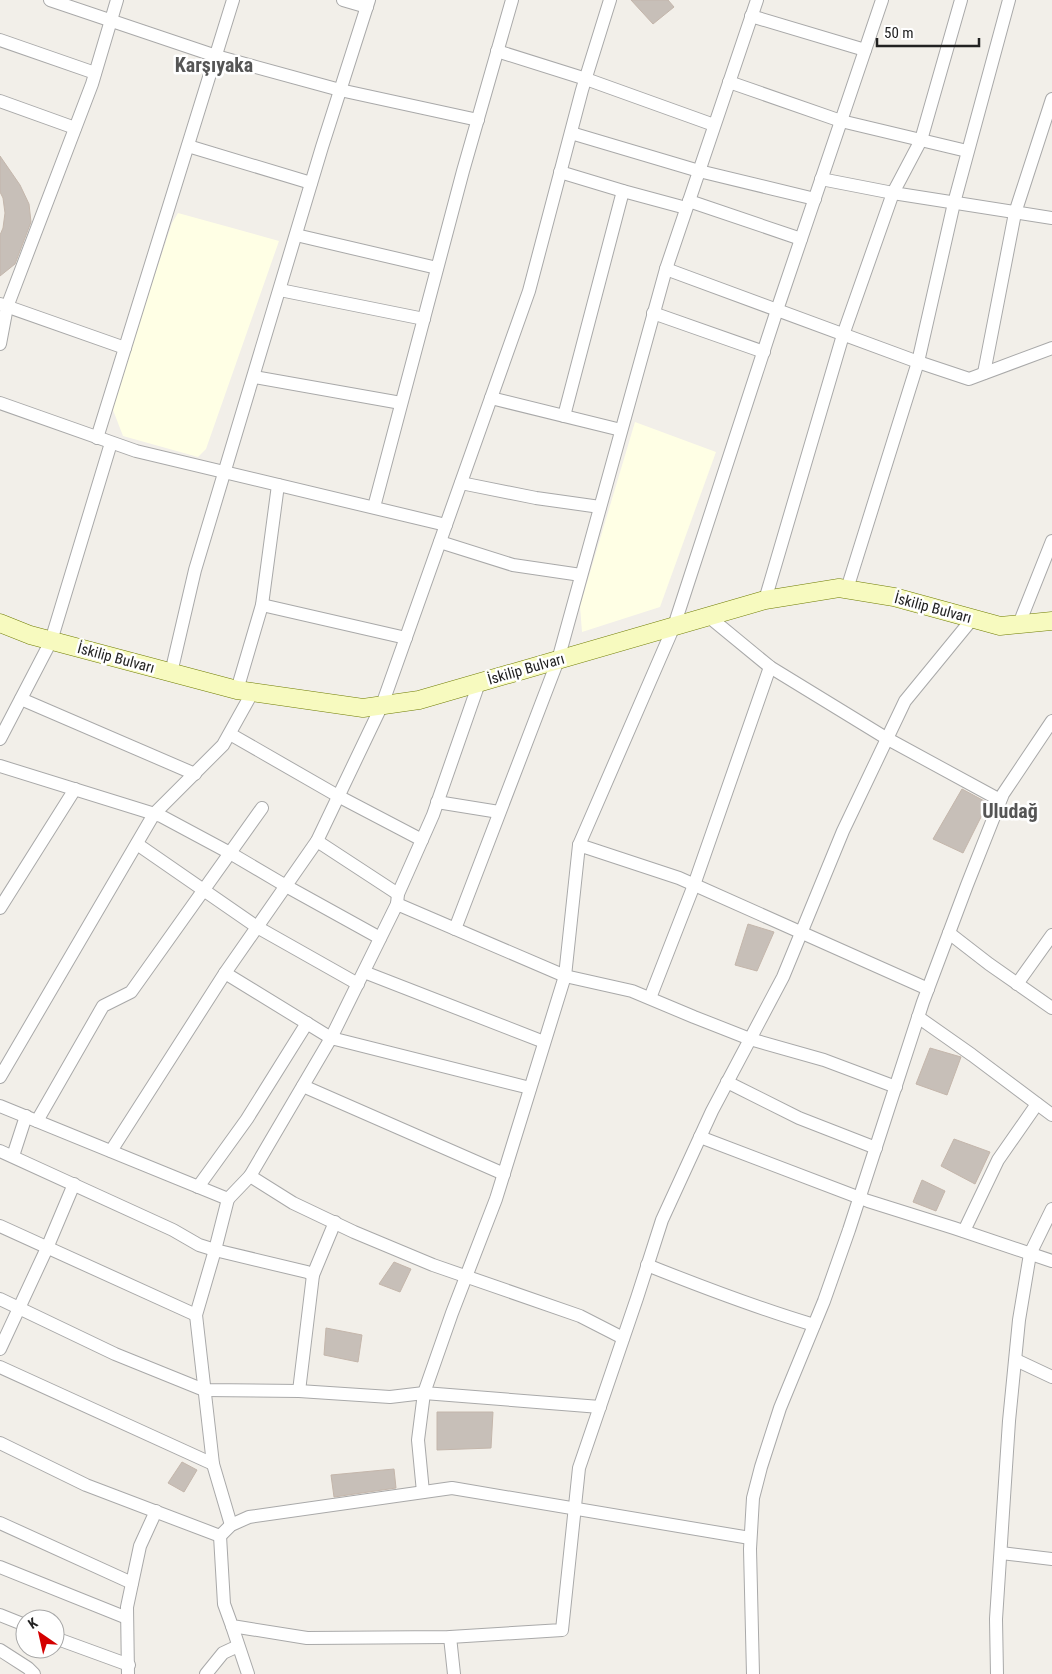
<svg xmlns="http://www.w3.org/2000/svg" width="1052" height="1674" font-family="'Roboto Condensed',sans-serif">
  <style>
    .education { fill: #ffffe5 }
    .building { fill: #c7bfb8; stroke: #c4b6ab }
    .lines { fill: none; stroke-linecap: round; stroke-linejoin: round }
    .minor-casing { stroke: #a9a9a9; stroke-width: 14 }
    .secondary-casing { stroke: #707d05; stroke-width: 19 }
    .minor { stroke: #fff; stroke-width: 12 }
    .secondary { stroke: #f7fabf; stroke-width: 18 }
    .labels { text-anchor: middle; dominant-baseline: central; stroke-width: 5; stroke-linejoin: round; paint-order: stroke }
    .street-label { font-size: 15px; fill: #222; stroke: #fff }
    .district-label { font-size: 20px; font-weight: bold; fill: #555; stroke: #fff }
  </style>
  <rect width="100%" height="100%" fill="#f2efe9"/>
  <!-- education -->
  <g class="education">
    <polygon points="178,213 279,241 206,449 198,457 123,436 113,410 119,384 172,223"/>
    <polygon points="635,422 716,452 660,607 582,632 580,606"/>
  </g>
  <!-- building -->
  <g class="building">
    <polygon points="631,0 668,0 674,7 653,24"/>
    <polygon points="0,156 20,185 29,204 31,222 15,264 0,276 0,235 3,228 5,213 3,198 0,192"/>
    <polygon points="962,789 988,803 963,853 933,839"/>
    <polygon points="748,924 774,932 757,971 735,965"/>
    <polygon points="930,1048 961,1057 947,1095 916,1084"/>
    <polygon points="954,1139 990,1152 975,1184 941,1166"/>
    <polygon points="922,1180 945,1191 936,1211 913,1202"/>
    <polygon points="394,1262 411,1269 400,1292 379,1284"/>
    <polygon points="326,1328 362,1335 358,1362 324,1355"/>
    <polygon points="437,1412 493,1412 491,1448 437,1450"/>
    <polygon points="182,1462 197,1470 184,1492 168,1483"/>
    <polygon points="394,1469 396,1488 334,1497 331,1475"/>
  </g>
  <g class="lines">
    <defs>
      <g id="minor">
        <polyline points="50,0 216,56 340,90 478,120"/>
        <polyline points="343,0 367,7"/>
        <polyline points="751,16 865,50"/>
        <polyline points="0,40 95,73"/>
        <polyline points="497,51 586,79 714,125"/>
        <polyline points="729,82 841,121 967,151"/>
        <polyline points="0,101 75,128"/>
        <polyline points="571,133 699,171 815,199"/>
        <polyline points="188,146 311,183"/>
        <polyline points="560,172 623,191 686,208"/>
        <polyline points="821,179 893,193 1052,218"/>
        <polyline points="689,201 801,239"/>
        <polyline points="296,235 437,268"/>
        <polyline points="666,269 918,362 969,379 1052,348"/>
        <polyline points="280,290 424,319"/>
        <polyline points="0,304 125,348"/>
        <polyline points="653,313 764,352"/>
        <polyline points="0,344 7,307 92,84 117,0"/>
        <polyline points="984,373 1015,213 1052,99"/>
        <polyline points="254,377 401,403"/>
        <polyline points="491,398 621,430"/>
        <polyline points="0,403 136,451 446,525"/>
        <polyline points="564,416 623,191"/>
        <polyline points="97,438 233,0"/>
        <polyline points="461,483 536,498 600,507"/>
        <polyline points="374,507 463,171 512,0"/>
        <polyline points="440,542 513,565 581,575"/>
        <polyline points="847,589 918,362 954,203 1009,0"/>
        <polyline points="765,600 843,335 893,193 921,140 961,0"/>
        <polyline points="262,605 406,638"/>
        <polyline points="708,616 770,667 886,738 1000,800"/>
        <polyline points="1019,624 1052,541"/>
        <polyline points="171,673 195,570 322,147 369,0"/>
        <polyline points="237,690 262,605 278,485"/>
        <polyline points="21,699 195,774"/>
        <polyline points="230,734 338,796 422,840"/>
        <polyline points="0,739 51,641 111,443"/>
        <polyline points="0,766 161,816 230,853 286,886 380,938"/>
        <polyline points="437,802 499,812"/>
        <polyline points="317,841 398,894"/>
        <polyline points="137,844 257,927 358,984"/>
        <polyline points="579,845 674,626 777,310 882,0"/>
        <polyline points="397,904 398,894 433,815 479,683"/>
        <polyline points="0,908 75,789"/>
        <polyline points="455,929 558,660 666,269 757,0"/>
        <polyline points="949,933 989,964 1052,1008"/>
        <polyline points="364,972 544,1042"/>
        <polyline points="225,973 317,841 382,705 529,291 582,90 610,0"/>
        <polyline points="1017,984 1052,935"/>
        <polyline points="650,998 694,885 770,667"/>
        <polyline points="918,1017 972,1055 1052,1115"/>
        <polyline points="0,1077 154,814 223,745 252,693"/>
        <polyline points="727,1082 799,1118 876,1148"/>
        <polyline points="303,1086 504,1174"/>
        <polyline points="0,1106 228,1199 250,1176 293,1203 354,1232 433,1265 580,1316 623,1338"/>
        <polyline points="37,1121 103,1006 131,992 262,808"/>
        <polyline points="700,1137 868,1201 954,1228 1052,1261"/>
        <polyline points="0,1151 173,1230 199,1245 215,1250 307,1272 313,1275"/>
        <polyline points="111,1151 225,973 331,1038 397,904 565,976 632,991 694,1017 750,1039 824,1060 896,1087"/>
        <polyline points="13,1156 26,1116"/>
        <polyline points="250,1176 331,1038 530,1088"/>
        <polyline points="198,1187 247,1119 307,1023"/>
        <polyline points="228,1199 215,1250 196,1315 213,1464 231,1525"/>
        <polyline points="0,1226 196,1315"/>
        <polyline points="964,1231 998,1160 1037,1104"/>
        <path d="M647 1265C702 1287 757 1308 814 1325"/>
        <polyline points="0,1299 115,1354 204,1390 299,1391 390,1397 424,1393 600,1407"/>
        <polyline points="0,1349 47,1248 74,1184"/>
        <polyline points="1016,1360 1052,1377"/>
        <polyline points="0,1367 213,1464"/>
        <polyline points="299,1391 313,1275 335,1222"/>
        <polyline points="0,1443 86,1485 220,1536 231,1525 249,1517 452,1488 750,1538"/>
        <polyline points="423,1492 418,1440 424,1393 452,1313 496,1199 565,976 579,845 679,878 928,989"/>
        <polyline points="0,1523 132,1583"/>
        <polyline points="220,1536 224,1604 232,1626 307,1638 450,1637 562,1630 579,1468 637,1298 662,1220 712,1111 783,977 843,831 905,701 973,618"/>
        <polyline points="1001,1553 1052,1559"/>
        <polyline points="0,1567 127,1618"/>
        <polyline points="0,1615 25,1625"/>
        <polyline points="232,1626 248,1674"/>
        <polyline points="450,1637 454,1674"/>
        <polyline points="55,1638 129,1665"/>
        <polyline points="0,1650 28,1668 34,1674"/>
        <polyline points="128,1674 127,1607 140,1546 156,1511"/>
        <polyline points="206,1674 223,1653 238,1646"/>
        <polyline points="753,1674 750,1549 753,1498 761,1467 780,1408 824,1301 849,1230 923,1002 967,885 1003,794 1052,721"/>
        <polyline points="997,1674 996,1619 1009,1421 1019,1320 1030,1254 1052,1209"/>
      </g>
      <polyline id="secondary" points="0,623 30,635 237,690 363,708 419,700 765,600 839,588 894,597 1000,626 1052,621"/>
    </defs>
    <!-- minor casing -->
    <use href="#minor" class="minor-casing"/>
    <!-- secondary casing -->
    <use href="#secondary" class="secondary-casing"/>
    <!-- minor -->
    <use href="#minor" class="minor"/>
    <!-- secondary -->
    <use href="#secondary" class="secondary"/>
  </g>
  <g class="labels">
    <!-- street labels -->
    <g class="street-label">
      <text transform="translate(933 608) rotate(15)">İskilip Bulvarı</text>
      <text transform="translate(116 658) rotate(15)">İskilip Bulvarı</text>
      <text transform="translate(526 669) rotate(-16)">İskilip Bulvarı</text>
    </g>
    <!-- district labels -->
    <g class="district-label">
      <text x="214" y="65">Karşıyaka</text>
      <text x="1010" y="811">Uludağ</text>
    </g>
  </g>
  <!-- north arrow -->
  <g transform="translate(40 1634) rotate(326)"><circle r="24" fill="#ffffff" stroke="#a7a7a7"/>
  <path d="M0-4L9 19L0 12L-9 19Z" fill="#d40000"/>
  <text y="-8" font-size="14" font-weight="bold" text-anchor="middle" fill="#222222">K</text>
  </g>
  <!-- scale -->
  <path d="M877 38v8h102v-8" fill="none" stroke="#222222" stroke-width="2.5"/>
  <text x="884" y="38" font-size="15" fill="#222222" stroke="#ffffff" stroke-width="4" paint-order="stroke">50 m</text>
</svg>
